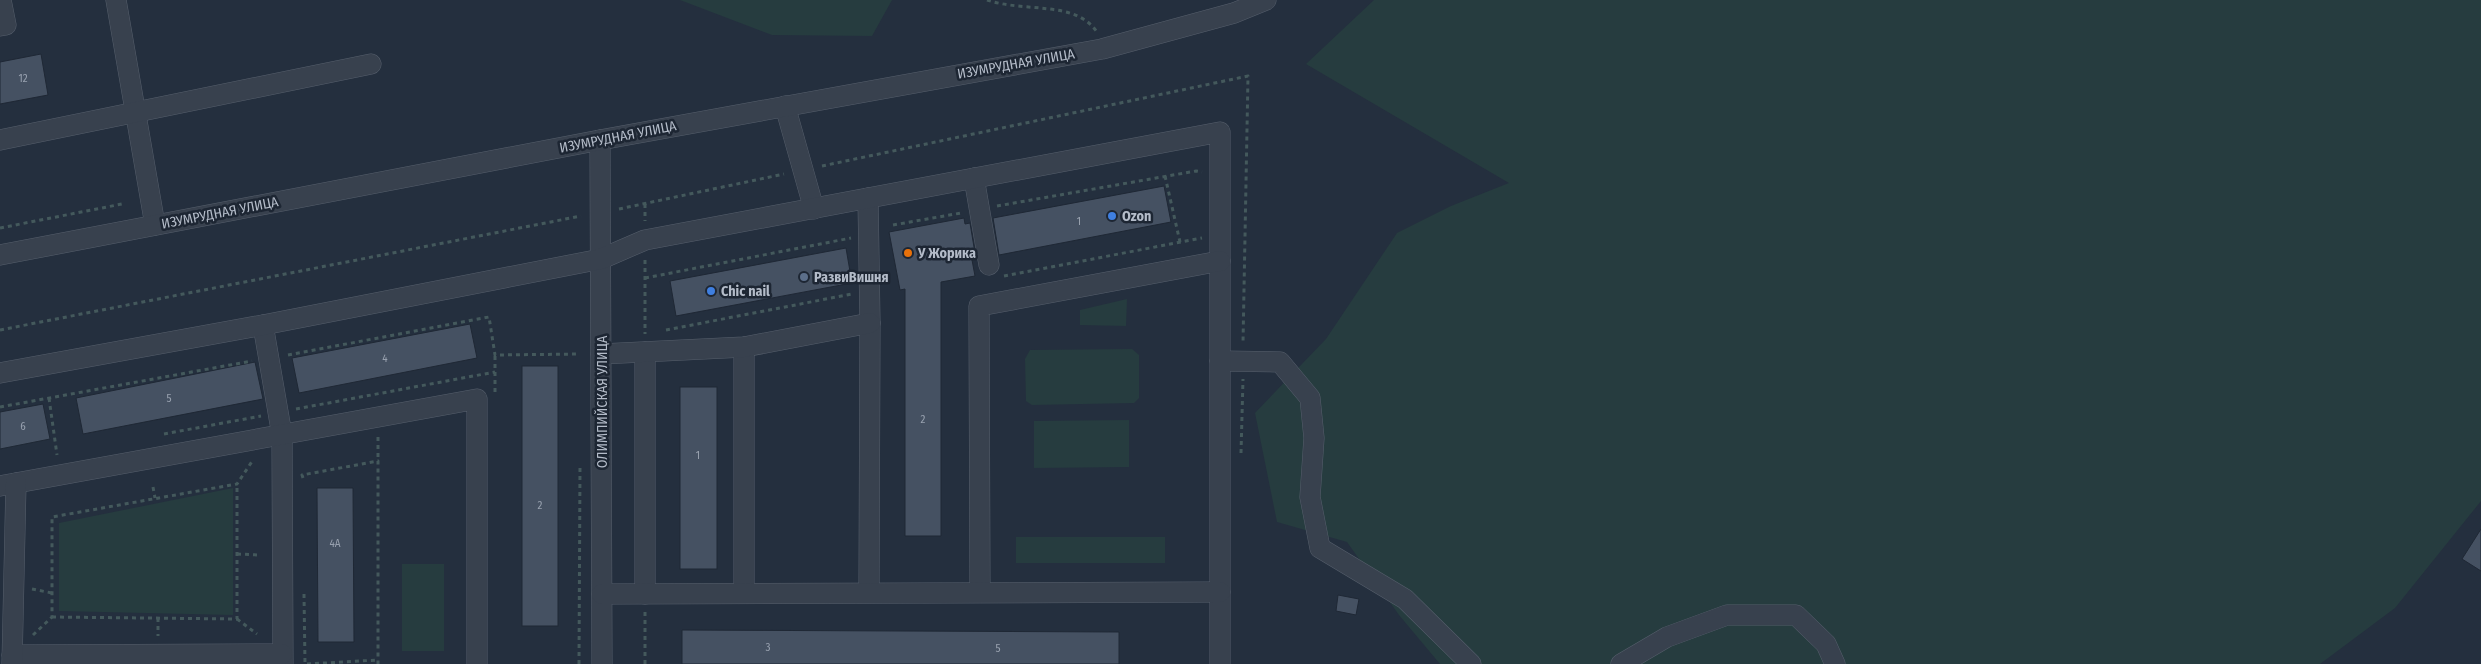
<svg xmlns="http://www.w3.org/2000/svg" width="2481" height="664" font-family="'Fira Sans Condensed',sans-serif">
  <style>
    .green { fill: #263c3f }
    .building { fill: #455162; stroke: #1f2835 }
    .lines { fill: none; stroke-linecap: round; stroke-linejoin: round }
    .minor-casing { stroke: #565f6c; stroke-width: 21 }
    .path { stroke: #44595c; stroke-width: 3; stroke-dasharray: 4 4; stroke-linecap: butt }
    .minor { stroke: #38414e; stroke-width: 20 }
    .shop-dot { fill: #3f7fe0; stroke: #1d2633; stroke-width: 2 }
    .food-dot { fill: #e8710a; stroke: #1d2633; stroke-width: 2 }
    .service-dot { fill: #5c6f8a; stroke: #1d2633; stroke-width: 2 }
    .labels { text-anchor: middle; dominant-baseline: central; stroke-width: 5; stroke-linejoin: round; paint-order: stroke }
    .number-label { font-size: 11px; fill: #98a1af }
    .street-label { font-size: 14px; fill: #b4bcc9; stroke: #1d2633 }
    .poi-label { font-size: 14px; font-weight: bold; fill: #b4bcc9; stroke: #1d2633; text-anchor: start }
  </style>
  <rect width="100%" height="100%" fill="#242f3e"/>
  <!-- green -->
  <g class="green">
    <polygon points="680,0 892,0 872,36 772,35"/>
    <polygon points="1374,0 2481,0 2481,501 2395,608 2320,664 1440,664 1399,615 1347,542 1277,522 1255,413 1326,339 1397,233 1451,206 1509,183 1306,64"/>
    <polygon points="1127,299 1126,326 1080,325 1080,310"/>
    <polygon points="1132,349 1139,355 1139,398 1134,403 1032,405 1026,401 1025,359 1030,350"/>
    <polygon points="1129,420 1129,467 1034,468 1034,421"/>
    <polygon points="233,488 233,615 59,611 59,523"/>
    <rect x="1016" y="537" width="149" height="26"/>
    <rect x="402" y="564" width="42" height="87"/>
  </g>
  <!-- building -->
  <g class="building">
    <polygon points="41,54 48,95 0,104 0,62"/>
    <polygon points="1164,186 1171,222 999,255 993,218"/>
    <polygon points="964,218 965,224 970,223 976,259 972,260 975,276 941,282 941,536 905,536 905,289 900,290 889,232"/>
    <polygon points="846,248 852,283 676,316 670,281"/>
    <polygon points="470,324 477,358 299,393 292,358"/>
    <polygon points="255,362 263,399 83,434 76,398"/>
    <rect x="522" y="366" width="36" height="260"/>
    <rect x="680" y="387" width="37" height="182"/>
    <polygon points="43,404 50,439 0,449 0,412"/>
    <polygon points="317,488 353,488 354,642 318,642"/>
    <polygon points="2481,529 2481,571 2462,559"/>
    <polygon points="1338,595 1359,599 1356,615 1336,611"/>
    <polygon points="682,630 1119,632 1119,664 682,664"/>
  </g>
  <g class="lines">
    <defs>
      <g id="minor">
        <polyline points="116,0 155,225"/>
        <polyline points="0,26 6,25 1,0"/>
        <polyline points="785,106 814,209"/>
        <polyline points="0,140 371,64"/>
        <polyline points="600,140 602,664"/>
        <polyline points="974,178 989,265"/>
        <polyline points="868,198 870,323 869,592"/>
        <polyline points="0,255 600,140 1102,49 1234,13 1266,0"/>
        <polyline points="263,325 282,435 283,664"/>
        <polyline points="744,347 744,592"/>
        <polyline points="645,352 645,594"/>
        <polyline points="601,354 744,347 870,323"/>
        <polyline points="1220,361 1280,362 1310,398 1314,438 1310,497 1320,548 1405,599 1471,664"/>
        <polyline points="0,373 263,325 601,259 645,240 1220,132 1220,664"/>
        <polyline points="0,486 477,399 477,664"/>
        <polyline points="980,592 979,306 1220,261"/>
        <polyline points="602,594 1220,592"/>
        <polyline points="12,655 282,654"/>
        <polyline points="12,664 16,483"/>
        <polyline points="1621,664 1667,637 1727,615 1796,615 1826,644 1835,664"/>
      </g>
    </defs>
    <!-- minor casing -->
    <use href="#minor" class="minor-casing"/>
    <!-- path -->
    <g class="path">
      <path d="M987 0C1026 13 1075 0 1097 32"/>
      <polyline points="822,166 1248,76 1243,343"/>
      <polyline points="1165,176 1180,242"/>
      <polyline points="645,204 645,221"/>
      <polyline points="997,206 1196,171 1202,172"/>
      <polyline points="619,209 784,174"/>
      <polyline points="893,225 961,213"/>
      <polyline points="0,228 122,204"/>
      <polyline points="645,260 645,334"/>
      <polyline points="1004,276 1202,238"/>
      <polyline points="645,278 851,238"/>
      <polyline points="0,330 581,216"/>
      <polyline points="666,330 852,294"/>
      <polyline points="288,355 489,317 495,355 580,354"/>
      <polyline points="495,392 495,355"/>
      <polyline points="49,398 57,455"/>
      <polyline points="0,407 252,361"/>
      <polyline points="296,409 495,372"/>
      <polyline points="164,434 261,416"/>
      <polyline points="378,437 378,461"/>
      <polyline points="1241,453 1243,379"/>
      <polyline points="303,478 302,475 378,461 378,664"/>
      <polyline points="153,487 155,498"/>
      <polyline points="237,554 259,555"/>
      <polyline points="32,589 52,593"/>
      <polyline points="304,594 305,664"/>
      <polyline points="645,612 645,664"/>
      <polyline points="52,617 237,619 237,484"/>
      <polyline points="158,618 158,636"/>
      <polyline points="237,619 257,634"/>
      <polyline points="33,635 52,617 52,517 237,484 253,460"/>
      <polyline points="307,664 378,660"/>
      <polyline points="579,664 580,467"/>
    </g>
    <!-- minor -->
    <use href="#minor" class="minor"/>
  </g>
  <!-- markers -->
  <g class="shop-dot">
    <circle cx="1112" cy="216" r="5"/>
    <circle cx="711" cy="291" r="5"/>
  </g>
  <circle class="food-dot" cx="908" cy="253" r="5"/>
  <circle class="service-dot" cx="804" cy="277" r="5"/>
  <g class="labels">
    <!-- number labels -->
    <g class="number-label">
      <text x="23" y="78">12</text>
      <text x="1079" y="221">1</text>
      <text x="385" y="358">4</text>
      <text x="169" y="398">5</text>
      <text x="923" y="419">2</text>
      <text x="23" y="426">6</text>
      <text x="698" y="455">1</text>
      <text x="540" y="505">2</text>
      <text x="335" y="543">4А</text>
      <text x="768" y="647">3</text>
      <text x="998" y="648">5</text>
    </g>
    <!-- street labels -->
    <g class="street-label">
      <text transform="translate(1016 64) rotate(-10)">ИЗУМРУДНАЯ УЛИЦА</text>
      <text transform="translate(618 137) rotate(-11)">ИЗУМРУДНАЯ УЛИЦА</text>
      <text transform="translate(220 213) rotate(-11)">ИЗУМРУДНАЯ УЛИЦА</text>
      <text transform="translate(602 402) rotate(-90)">ОЛИМПИЙСКАЯ УЛИЦА</text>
    </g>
    <!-- poi labels -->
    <g class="poi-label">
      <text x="1122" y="216">Ozon</text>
      <text x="918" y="253">У Жорика</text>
      <text x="814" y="277">РазвиВишня</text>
      <text x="721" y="291">Chic nail</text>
    </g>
  </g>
</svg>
